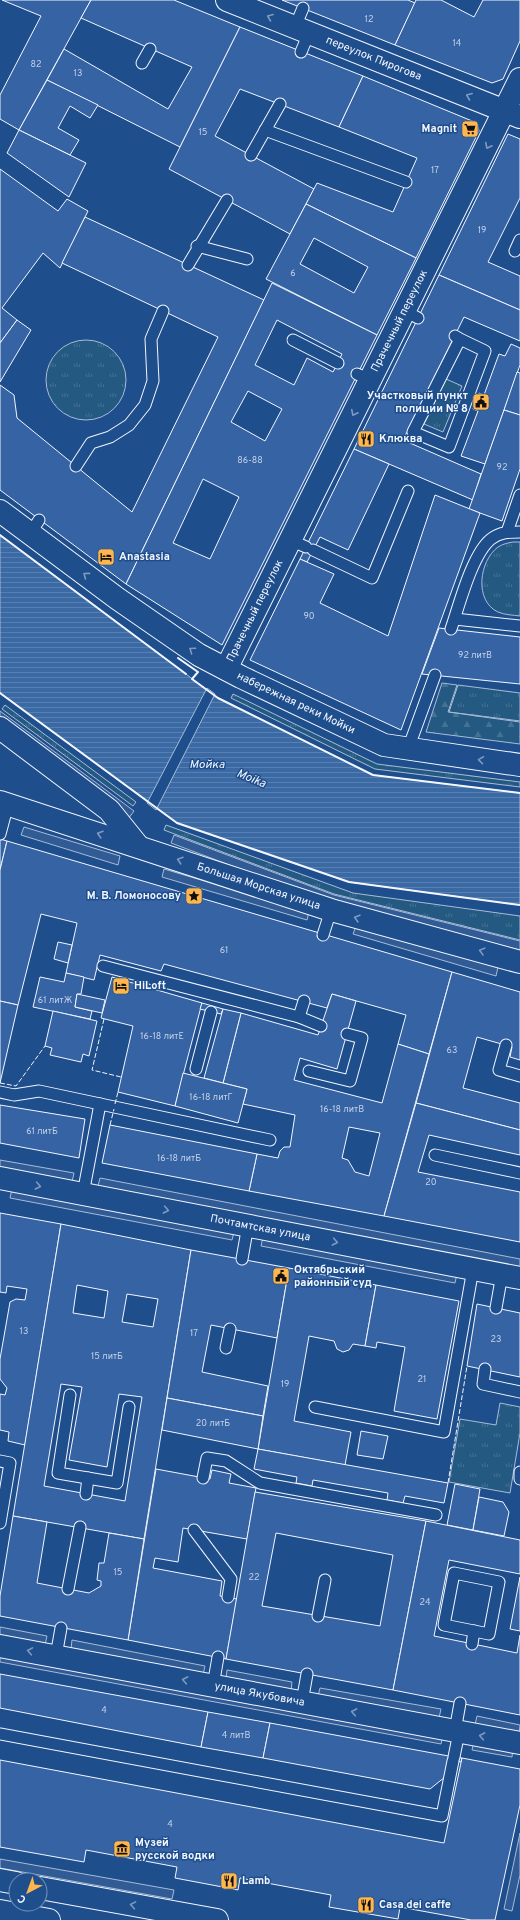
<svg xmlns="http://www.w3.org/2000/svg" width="520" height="1920" font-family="Overpass,sans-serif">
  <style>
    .grass { fill: url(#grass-tufts); stroke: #a8bbd7 }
    .forest { fill: url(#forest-firs); stroke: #a8bbd7 }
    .parking { fill: #305b95; stroke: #a8bbd7 }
    .water { fill: url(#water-rules); stroke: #a8bbd7 }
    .pier { fill: #1f4e8c; stroke: #a8bbd7 }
    .building { fill: #3563a3; stroke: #f2f6ff; fill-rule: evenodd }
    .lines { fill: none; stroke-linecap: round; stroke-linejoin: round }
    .service-casing { stroke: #f2f6ff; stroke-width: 13 }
    .minor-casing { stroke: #f2f6ff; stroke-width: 24 }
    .tertiary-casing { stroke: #f2f6ff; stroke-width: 24 }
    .secondary-casing { stroke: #f2f6ff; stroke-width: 24 }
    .service { stroke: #1f4e8c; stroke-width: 11 }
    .minor { stroke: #1f4e8c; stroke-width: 22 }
    .tertiary { stroke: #1f4e8c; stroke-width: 22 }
    .secondary { stroke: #1f4e8c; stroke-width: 22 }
    .fence { stroke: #f2f6ff; stroke-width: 1; stroke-dasharray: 5 2; stroke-linecap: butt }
    .wall { stroke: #f2f6ff; stroke-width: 2 }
    .oneway { stroke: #7e9ac0 }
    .labels { text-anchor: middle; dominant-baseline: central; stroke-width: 3; stroke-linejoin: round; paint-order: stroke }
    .number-label { font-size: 9px; fill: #c3d1e8 }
    .street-label { font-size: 11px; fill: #f2f6ff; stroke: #1f4e8c }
    .poi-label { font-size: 11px; font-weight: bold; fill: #f2f6ff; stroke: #1f4e8c; text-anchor: start }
    .water-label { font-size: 12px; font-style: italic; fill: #f2f6ff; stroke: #1f4e8c }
  </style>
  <defs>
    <pattern id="grass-tufts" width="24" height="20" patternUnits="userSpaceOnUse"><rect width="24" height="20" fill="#245a82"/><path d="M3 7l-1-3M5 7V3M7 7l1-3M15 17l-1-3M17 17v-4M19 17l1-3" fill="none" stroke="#447295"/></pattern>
    <pattern id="forest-firs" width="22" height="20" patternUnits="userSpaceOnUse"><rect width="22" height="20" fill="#245a82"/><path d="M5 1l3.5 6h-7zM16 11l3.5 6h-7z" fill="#447295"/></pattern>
    <pattern id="water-rules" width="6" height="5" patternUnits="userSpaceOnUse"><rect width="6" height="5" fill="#3b69a3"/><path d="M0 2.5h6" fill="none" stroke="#587fb1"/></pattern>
  </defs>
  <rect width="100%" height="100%" fill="#1f4e8c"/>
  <!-- grass -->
  <g class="grass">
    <circle cx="86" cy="380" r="40"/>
    <polygon points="446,379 462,386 443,432 424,424"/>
    <path d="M513 542H520V616C513 615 505 615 498 612 474 601 479 561 498 547 503 544 507 543 513 542Z"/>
    <polygon points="458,685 520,693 520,721 449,712"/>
    <polygon points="233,694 377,764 520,782 520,787 375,769 231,698"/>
    <polygon points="5,705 136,802 133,806 2,709"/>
    <polygon points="166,825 353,893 520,916 520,940 334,894 164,830"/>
    <polygon points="500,1403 520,1407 520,1433 510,1493 449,1482 460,1419 496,1425"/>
  </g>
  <!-- forest -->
  <polygon class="forest" points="442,683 457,685 448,712 520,722 520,744 426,732"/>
  <!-- parking -->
  <g class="parking">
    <polygon points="0,711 134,811 128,819 0,723"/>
    <polygon points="24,827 120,856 118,865 21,835"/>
    <polygon points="174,835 334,895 520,941 520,950 331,903 171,843"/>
    <polygon points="164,869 309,912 307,920 162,877"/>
    <polygon points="356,926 498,967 496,976 353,934"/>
    <polygon points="0,1160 74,1173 72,1182 0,1169"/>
    <polygon points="100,1178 520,1259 520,1268 98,1186"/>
    <polygon points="12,1189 234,1232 232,1240 10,1198"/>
    <polygon points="263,1237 457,1274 455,1283 261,1246"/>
    <polygon points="0,1627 47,1636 45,1645 0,1636"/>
    <polygon points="72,1640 205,1666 203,1675 71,1649"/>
    <polygon points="0,1653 443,1735 441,1744 0,1662"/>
    <polygon points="227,1670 292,1682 291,1691 226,1679"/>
    <polygon points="320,1688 441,1709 439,1718 318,1696"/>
    <polygon points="477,1716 520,1725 519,1734 475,1725"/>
    <polygon points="474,1741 513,1748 512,1757 472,1750"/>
    <polygon points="520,1833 520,1875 512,1911 504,1909"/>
    <polygon points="0,1859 174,1890 172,1899 0,1868"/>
  </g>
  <!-- water -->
  <polygon class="water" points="0,535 218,698 373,775 520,793 520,905 349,882 177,823 0,693"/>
  <!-- pier -->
  <polygon class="pier" points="207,688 215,694 156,810 147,803"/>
  <!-- building -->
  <g class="building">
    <polygon points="2,0 91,0 19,130 0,119 0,95 41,16"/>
    <polygon points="91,0 174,0 240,27 180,147 47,80 64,49 168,109 192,67 81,18"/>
    <polygon points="282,0 408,0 415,3 395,45"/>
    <polygon points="416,0 441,0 474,17 483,0 520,0 520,41 503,79 492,83 395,45"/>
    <polygon points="240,27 363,76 339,127 240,89 215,136 314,189 290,234 169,169"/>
    <polygon points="363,76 477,123 479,131 416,258 306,204 317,183 393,212 417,158 339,127"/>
    <polygon points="47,80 98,105 90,118 70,106 58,128 79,140 70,155 19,130"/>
    <polygon points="19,130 86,163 69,197 7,153"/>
    <polygon points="508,134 520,139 520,198 488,262 520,276 520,310 439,275"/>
    <polygon points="0,169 58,211 67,199 88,211 60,268 43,253 2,308 17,320 0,343"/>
    <path d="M306 204 416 258 377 335 266 279ZM314 238 368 267 354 293 300 264Z"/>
    <polygon points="85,217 264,300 126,584 0,490 0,385 14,395 17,418 132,512 218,337 62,263"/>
    <polygon points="439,275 520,310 520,341 464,317 403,440 481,474 473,500 354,449"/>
    <path d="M272 283 377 335 222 645 126 584ZM277 320 342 354 333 372 307 358 294 385 255 365ZM248 391 282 409 265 441 231 422ZM203 479 239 497 210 559 173 543Z"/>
    <polygon points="17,320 31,330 0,382 0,343"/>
    <polygon points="511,344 520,348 520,365 485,464 461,456 478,411 473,409 479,393 484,395 499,354 505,356"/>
    <polygon points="517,372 520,373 520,415 504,410"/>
    <polygon points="504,410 520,415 520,469 502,521 469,509"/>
    <polygon points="354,449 389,464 348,550 320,537 307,562 300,559"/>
    <polygon points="435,495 480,513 401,730 250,660 300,559 334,574 320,603 388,636"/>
    <polygon points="439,628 520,637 520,684 422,674"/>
    <polygon points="0,839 7,841 0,870"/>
    <polygon points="7,841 452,972 429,1054 398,1044 406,1015 332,994 327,1008 164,964 161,971 100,955 94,980 66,973 77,923 41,914 18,1005 0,1001 0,870"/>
    <polygon points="58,942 72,945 68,963 54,959"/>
    <polygon points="452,972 520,992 520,1060 510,1057 512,1047 477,1037 463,1088 520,1103 520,1130 416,1103"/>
    <polygon points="66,973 84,977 81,994 77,994 75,1007 92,1011 90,1019 33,1007 40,977 64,982"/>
    <polygon points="112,977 202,1003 175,1106 118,1092 133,1026 101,1018"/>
    <polygon points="77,994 105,1000 102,1013 75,1007"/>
    <path d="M332 994 356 1001 337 1069 300 1058 294 1080 382 1103 398 1044 429 1054 384 1216 249 1191 257 1154 278 1158 280 1151 284 1147H290L295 1115 243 1104 247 1089 223 1083 241 1013 318 1035ZM349 1127 380 1133 369 1176 355 1172 348 1160 342 1158Z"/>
    <polygon points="0,1001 18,1005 0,1083"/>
    <polygon points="202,1003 223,1009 221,1014 200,1009"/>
    <polygon points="223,1009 241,1013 223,1083 204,1078"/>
    <polygon points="53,1011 97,1021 89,1056 83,1054 81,1062 50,1055 52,1048 45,1046"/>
    <polygon points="183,1073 247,1089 238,1123 175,1106"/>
    <polygon points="416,1103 520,1130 520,1155 429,1135 418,1172 520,1192 520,1242 384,1216"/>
    <polygon points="0,1105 85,1119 79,1158 0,1143"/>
    <polygon points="110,1125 257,1154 249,1191 102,1163"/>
    <polygon points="0,1213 61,1224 25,1445 8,1441 9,1432 0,1430 0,1394 5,1395 7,1388 0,1379 0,1359 10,1302 16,1299 25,1300 27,1289 7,1286 6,1293 0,1292"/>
    <path d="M61 1224 191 1250 144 1539 13 1516ZM77 1285 108 1291 104 1318 73 1313ZM127 1294 158 1299 153 1327 122 1322ZM61 1384 82 1387 69 1460 107 1467 119 1394 142 1397 125 1501 44 1486Z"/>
    <polygon points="191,1250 289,1268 277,1338 211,1325 202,1372 268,1386 263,1416 167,1398"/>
    <polygon points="289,1268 376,1285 365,1346 353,1344 349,1350 343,1352 337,1349 334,1341 309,1336 294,1421 351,1432 345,1465 258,1449"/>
    <polygon points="376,1285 459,1301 437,1419 394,1411 405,1347 377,1342 376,1348 365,1346"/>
    <polygon points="477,1304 520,1313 520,1377 467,1366"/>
    <polygon points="167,1398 263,1416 258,1449 162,1430"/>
    <polygon points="361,1431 388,1436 383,1459 357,1455"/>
    <polygon points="258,1449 448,1483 444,1503 405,1496 403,1503 387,1500 388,1493 313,1480 312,1486 296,1483 297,1477 254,1469"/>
    <polygon points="156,1469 210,1479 212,1470 231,1474 229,1483 256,1488 247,1539 183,1528 178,1562 155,1558 153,1568 222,1581 220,1596 237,1599 226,1659 128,1640"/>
    <polygon points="455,1484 480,1489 473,1530 447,1525"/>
    <path d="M255 1492 426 1521 393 1690 226 1659ZM276 1533 393 1555 380 1626 262 1606Z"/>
    <polygon points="479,1497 503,1502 509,1512 504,1536 473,1530"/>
    <polygon points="13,1516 47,1522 37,1583 89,1593 101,1586 101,1581 97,1580 99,1563 104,1563 109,1533 144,1539 128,1640 0,1616 0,1596"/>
    <polygon points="426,1521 520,1540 520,1574 449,1560 434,1636 517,1653 520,1635 520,1715 393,1690"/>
    <polygon points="520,1577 520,1631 510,1629"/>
    <polygon points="0,1674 208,1712 201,1747 0,1708"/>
    <polygon points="208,1712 270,1723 263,1758 201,1747"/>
    <polygon points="270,1723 454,1757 462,1758 461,1762 448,1760 445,1777 430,1789 263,1758"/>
    <polygon points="462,1758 520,1769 520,1805 495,1920 471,1920 400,1907 398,1919 329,1907 331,1895 240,1878 238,1890 228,1888 175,1878 177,1867 86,1850 84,1862 0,1847 0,1760 444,1843"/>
  </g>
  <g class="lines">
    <defs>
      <g id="service">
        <polyline points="295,27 303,8"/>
        <polyline points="301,52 309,33"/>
        <polyline points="142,63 150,49"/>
        <polyline points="265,130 406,182"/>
        <polyline points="251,155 280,104"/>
        <polyline points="197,246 247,259"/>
        <polyline points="515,251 520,240"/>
        <polyline points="188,265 227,200"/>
        <polyline points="405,311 418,318"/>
        <polyline points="455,336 460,339 413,432 449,447 485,351 460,339"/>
        <polyline points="293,340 338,363"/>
        <polyline points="357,374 370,380"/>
        <polyline points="76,466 91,443 110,437 129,425 145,405 153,381 151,339 163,311"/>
        <polyline points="507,532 520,495"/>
        <polyline points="30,534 39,520"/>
        <polyline points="290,540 306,547"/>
        <polyline points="313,550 372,578 408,491"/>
        <polyline points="455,619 520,626"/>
        <path d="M451 629C459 606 472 554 491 539 500 532 509 532 520 532"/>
        <polyline points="408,749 435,675"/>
        <polyline points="0,834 8,804"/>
        <polyline points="323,935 331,910"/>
        <polyline points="103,966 299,1017 304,1001"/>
        <polyline points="299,1017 321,1026"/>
        <polyline points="506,1045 499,1070 520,1076"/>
        <polyline points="196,1069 211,1012"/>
        <polyline points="309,1071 350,1081 362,1038 347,1034"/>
        <polyline points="0,1092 14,1095 39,1091 270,1140"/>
        <polyline points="435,1155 520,1173"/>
        <polyline points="83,1194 100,1104"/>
        <polyline points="242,1259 248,1225"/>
        <polyline points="496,1308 502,1274"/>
        <polyline points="226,1348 230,1329"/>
        <polyline points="485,1369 483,1384 520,1392"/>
        <polyline points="70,1395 58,1473 117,1483 129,1407"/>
        <polyline points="315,1407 444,1432 473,1269"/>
        <polyline points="0,1461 10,1463 0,1523"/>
        <polyline points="520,1472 520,1479"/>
        <polyline points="203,1478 207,1458 226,1461 260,1483 436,1515"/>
        <polyline points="86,1494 88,1478"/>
        <polyline points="194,1530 231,1579 228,1597"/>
        <polygon points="454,1573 499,1582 489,1634 444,1625"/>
        <polyline points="68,1589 80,1527"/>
        <polyline points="318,1616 325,1580"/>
        <polyline points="472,1644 474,1631"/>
        <polyline points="56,1656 61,1628"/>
        <polyline points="213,1686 218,1657"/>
        <polyline points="302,1702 307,1674"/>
        <polyline points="455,1731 460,1703"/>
        <polyline points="0,1734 442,1816 453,1761"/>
        <polyline points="454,1757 459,1732"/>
      </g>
      <g id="minor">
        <path id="s1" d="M227 0 520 117"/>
        <path id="s2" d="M0 511 118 599 199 655 241 677 384 745 520 765"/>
        <path id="s3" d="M226 669 520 79"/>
        <polyline points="0,728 109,810 138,846"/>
        <path id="s4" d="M0 1646 520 1743"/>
      </g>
      <g id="tertiary">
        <path id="s5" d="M0 802 331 910 520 962"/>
        <path id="s6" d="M0 1178 520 1278"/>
        <polyline points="0,1911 49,1920"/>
      </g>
      <g id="secondary">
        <polyline points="0,1880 16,1883"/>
        <polyline points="40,1888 217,1920"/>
      </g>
    </defs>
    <!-- service casing -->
    <use href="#service" class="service-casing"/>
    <!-- minor casing -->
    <use href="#minor" class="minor-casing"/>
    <!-- tertiary casing -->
    <use href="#tertiary" class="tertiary-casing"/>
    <!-- secondary casing -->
    <use href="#secondary" class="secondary-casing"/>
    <!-- service -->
    <use href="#service" class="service"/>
    <!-- minor -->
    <use href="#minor" class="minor"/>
    <!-- tertiary -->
    <use href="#tertiary" class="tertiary"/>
    <!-- secondary -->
    <use href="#secondary" class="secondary"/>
    <!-- fence -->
    <g class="fence">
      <polyline points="104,1019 92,1070 121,1077"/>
      <polyline points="0,1083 16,1086 45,1046"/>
      <polyline points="115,1104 118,1092"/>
      <polyline points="110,1125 114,1109"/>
      <polyline points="448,1483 467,1366"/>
    </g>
    <!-- wall -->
    <g class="wall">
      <polyline points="0,535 186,674"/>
      <polyline points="178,658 198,672 192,679 218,698 373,775 520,793"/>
      <polyline points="0,693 177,823 349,882 520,905"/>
    </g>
  </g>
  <!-- one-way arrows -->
  <defs><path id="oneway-chevron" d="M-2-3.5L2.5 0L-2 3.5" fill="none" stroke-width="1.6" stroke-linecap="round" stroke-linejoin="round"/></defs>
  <g class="oneway">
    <use href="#oneway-chevron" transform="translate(270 17) rotate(-158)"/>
    <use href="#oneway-chevron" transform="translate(469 96) rotate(-158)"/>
    <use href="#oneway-chevron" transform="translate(488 146) rotate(117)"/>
    <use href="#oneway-chevron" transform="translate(354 413) rotate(117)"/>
    <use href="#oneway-chevron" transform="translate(86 575) rotate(-143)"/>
    <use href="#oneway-chevron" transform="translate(192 650) rotate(-145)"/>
    <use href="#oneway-chevron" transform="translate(481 760) rotate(-172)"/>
    <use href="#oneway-chevron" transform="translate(100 834) rotate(-162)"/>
    <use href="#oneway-chevron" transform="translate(180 860) rotate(-162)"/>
    <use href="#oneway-chevron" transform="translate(357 918) rotate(-164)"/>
    <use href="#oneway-chevron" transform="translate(482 951) rotate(-165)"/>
    <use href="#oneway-chevron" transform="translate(38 1186) rotate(11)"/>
    <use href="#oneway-chevron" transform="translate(166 1210) rotate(11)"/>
    <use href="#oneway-chevron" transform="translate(335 1242) rotate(11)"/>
    <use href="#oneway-chevron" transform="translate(30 1651) rotate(-170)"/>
    <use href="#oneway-chevron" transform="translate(185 1680) rotate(-169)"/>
    <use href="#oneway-chevron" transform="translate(354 1712) rotate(-169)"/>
    <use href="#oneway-chevron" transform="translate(482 1736) rotate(-169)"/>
    <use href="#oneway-chevron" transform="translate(133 1905) rotate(-170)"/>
  </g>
  <!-- icons -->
  <defs>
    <symbol id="supermarket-square" viewBox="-11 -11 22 22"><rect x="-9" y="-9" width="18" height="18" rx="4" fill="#ffb74d" stroke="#1f4e8c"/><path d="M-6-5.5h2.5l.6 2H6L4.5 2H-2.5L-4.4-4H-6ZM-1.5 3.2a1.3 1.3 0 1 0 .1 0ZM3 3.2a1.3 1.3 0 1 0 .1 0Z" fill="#111"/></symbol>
    <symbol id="civic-square" viewBox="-11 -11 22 22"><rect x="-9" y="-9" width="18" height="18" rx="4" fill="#ffb74d" stroke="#1f4e8c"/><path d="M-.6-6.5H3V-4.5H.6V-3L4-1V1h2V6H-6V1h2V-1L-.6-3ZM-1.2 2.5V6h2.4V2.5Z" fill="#111"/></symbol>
    <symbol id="restaurant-square" viewBox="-11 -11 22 22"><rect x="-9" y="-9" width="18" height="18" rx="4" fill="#ffb74d" stroke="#1f4e8c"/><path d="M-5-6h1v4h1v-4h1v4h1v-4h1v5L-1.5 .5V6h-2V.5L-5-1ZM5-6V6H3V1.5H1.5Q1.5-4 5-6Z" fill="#111"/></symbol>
    <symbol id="hotel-square" viewBox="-11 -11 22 22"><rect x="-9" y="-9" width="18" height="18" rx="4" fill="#ffb74d" stroke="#1f4e8c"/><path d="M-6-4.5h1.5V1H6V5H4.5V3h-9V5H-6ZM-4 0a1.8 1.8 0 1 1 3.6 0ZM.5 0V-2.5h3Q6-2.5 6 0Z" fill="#111"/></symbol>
    <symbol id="sight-square" viewBox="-11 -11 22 22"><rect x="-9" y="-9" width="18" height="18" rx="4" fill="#ffb74d" stroke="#1f4e8c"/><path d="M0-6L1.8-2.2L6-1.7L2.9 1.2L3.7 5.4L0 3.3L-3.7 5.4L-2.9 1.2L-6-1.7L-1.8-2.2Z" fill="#111"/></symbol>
    <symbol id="museum-square" viewBox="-11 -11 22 22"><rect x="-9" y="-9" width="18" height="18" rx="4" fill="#ffb74d" stroke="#1f4e8c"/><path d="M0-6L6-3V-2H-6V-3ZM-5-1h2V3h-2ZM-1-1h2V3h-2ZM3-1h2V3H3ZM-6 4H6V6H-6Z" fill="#111"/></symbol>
  </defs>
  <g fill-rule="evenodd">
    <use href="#supermarket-square" x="460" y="119" width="20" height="20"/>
    <use href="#civic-square" x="471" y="392" width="20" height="20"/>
    <use href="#restaurant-square" x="356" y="429" width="20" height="20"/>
    <use href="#hotel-square" x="96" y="547" width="20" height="20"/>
    <use href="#sight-square" x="184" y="886" width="20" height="20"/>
    <use href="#hotel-square" x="111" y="976" width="20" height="20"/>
    <use href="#civic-square" x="271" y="1266" width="20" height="20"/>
    <use href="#museum-square" x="112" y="1839" width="20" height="20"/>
    <use href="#restaurant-square" x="219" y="1871" width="20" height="20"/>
    <use href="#restaurant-square" x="356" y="1895" width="20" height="20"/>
  </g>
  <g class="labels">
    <!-- number labels -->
    <g class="number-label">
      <text x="369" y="19">12</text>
      <text x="457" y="43">14</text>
      <text x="36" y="64">82</text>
      <text x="78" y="73">13</text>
      <text x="203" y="132">15</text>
      <text x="435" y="170">17</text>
      <text x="482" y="230">19</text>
      <text x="293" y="273">6</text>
      <text x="250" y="460">86-88</text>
      <text x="502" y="467">92</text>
      <text x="309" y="616">90</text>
      <text x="475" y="655">92 литВ</text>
      <text x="224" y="950">61</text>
      <text x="55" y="1000">61 литЖ</text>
      <text x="162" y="1036">16-18 литЕ</text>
      <text x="452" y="1050">63</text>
      <text x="211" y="1097">16-18 литГ</text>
      <text x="342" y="1109">16-18 литВ</text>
      <text x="42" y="1131">61 литБ</text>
      <text x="179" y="1158">16-18 литБ</text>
      <text x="431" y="1182">20</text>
      <text x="24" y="1331">13</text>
      <text x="194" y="1333">17</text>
      <text x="496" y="1339">23</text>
      <text x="107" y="1356">15 литБ</text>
      <text x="422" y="1379">21</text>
      <text x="285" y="1384">19</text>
      <text x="213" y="1423">20 литБ</text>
      <text x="118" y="1572">15</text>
      <text x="254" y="1577">22</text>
      <text x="425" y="1602">24</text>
      <text x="104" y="1710">4</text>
      <text x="236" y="1735">4 литВ</text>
      <text x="170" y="1824">4</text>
    </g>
    <!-- street labels -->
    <g class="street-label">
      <text stroke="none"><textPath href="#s1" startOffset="158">переулок Пирогова</textPath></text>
      <text stroke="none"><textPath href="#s3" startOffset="389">Прачечный переулок</textPath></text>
      <text stroke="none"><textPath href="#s3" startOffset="65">Прачечный переулок</textPath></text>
      <text stroke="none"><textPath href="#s2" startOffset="354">набережная реки Мойки</textPath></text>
      <text stroke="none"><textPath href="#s5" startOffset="272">Большая Морская улица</textPath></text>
      <text stroke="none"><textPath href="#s6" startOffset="265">Почтамтская улица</textPath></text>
      <text stroke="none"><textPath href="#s4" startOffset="264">улица Якубовича</textPath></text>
    </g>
    <!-- poi labels -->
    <g class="poi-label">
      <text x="457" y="129" text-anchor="end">Magnit</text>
      <text x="468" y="396" text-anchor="end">Участковый пункт<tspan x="468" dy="13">полиции № 8</tspan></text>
      <text x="379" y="439">Клюква</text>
      <text x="119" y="557">Anastasia</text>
      <text x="181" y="896" text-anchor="end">М. В. Ломоносову</text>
      <text x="134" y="986">HiLoft</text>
      <text x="294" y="1270">Октябрьский<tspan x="294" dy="13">районный суд</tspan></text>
      <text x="135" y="1843">Музей<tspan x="135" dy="13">русской водки</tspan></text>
      <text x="242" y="1881">Lamb</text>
      <text x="379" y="1905">Casa dei caffe</text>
    </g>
    <!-- water labels -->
    <g class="water-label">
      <text x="207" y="765">Мойка</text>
      <text transform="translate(251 779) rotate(22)">Moika</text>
    </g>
  </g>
  <!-- north arrow -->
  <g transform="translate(28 1892) rotate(221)"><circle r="19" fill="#1f4e8c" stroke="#7391ba"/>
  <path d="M0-3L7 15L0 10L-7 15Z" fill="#ffb74d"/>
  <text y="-6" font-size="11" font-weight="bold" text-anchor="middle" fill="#f2f6ff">С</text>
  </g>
</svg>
